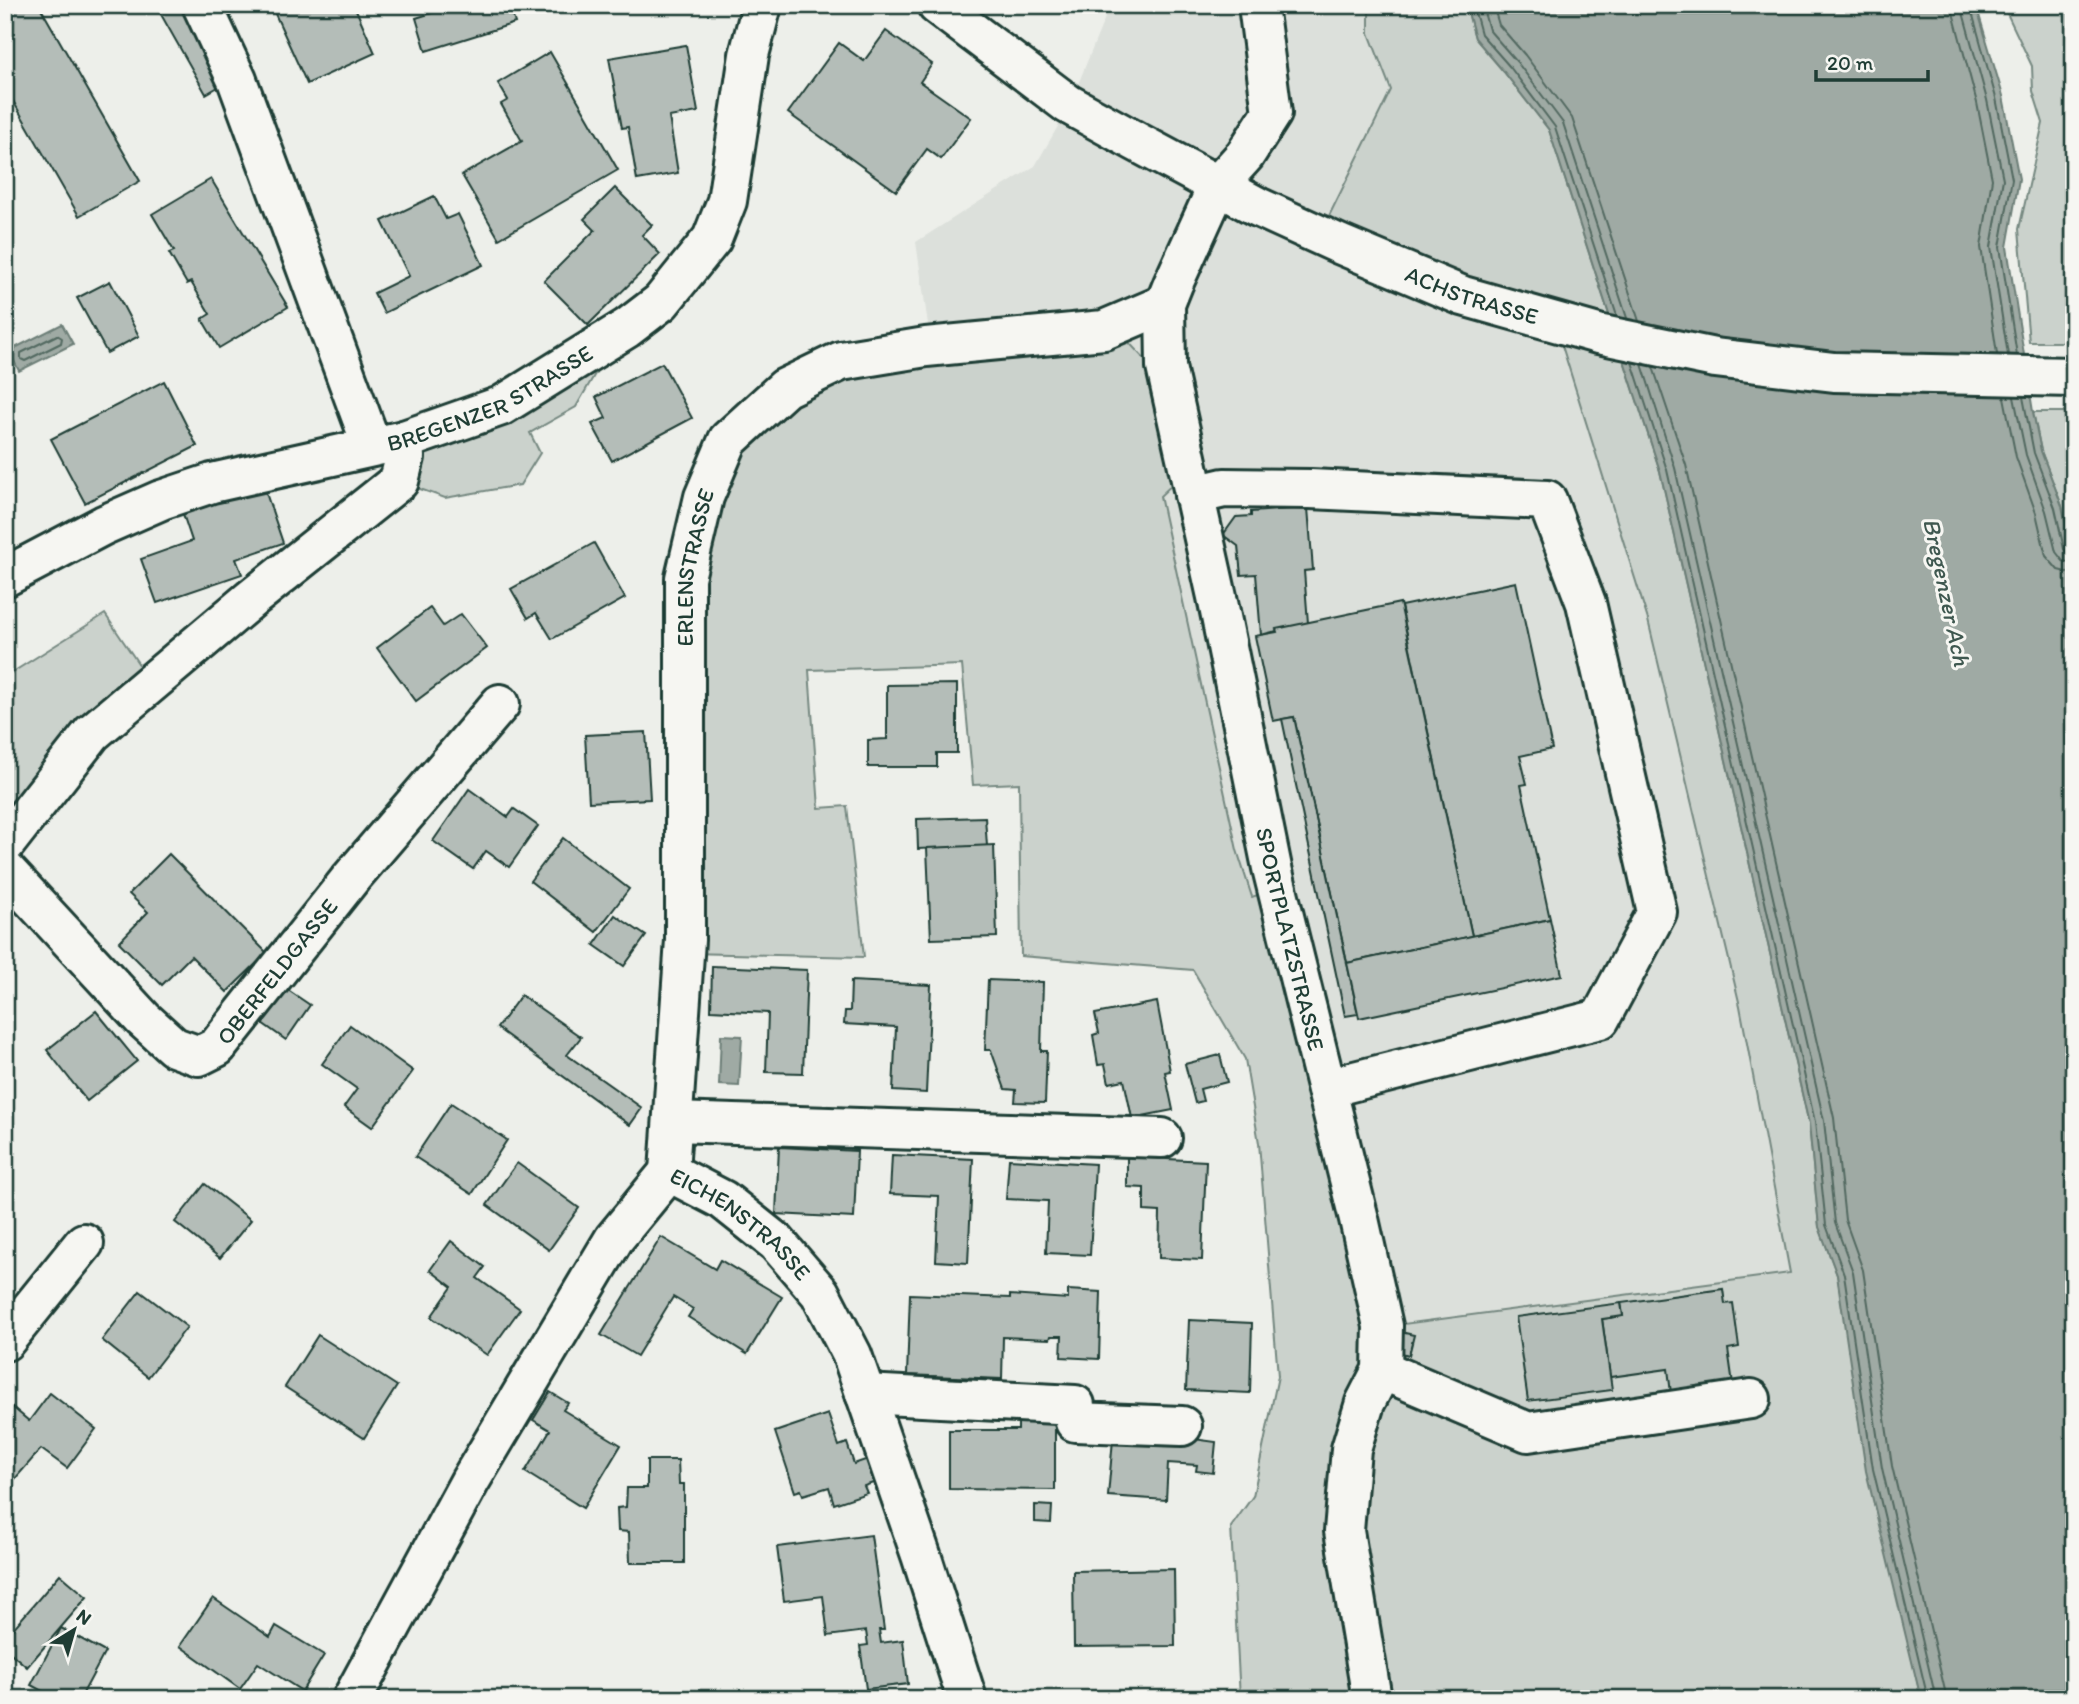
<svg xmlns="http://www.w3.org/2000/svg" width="2079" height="1704" font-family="Itim,sans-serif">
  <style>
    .built { fill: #dce0db }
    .green { fill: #cbd2cc; stroke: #758880; stroke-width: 2 }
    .water { fill: #9faaa4; stroke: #6c7e77; stroke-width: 2 }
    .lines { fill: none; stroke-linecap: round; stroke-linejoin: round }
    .shore { stroke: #526961; stroke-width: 2 }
    .building { fill: #b4bdb8; stroke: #1f3d34; stroke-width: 2 }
    .minor-casing { stroke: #1f3d34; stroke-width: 44 }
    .major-casing { stroke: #1f3d34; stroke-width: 44 }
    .minor { stroke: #f6f6f2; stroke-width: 38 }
    .major { stroke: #f6f6f2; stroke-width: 38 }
    .labels { text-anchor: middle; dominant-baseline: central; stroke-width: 6; stroke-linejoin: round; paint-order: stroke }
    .street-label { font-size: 23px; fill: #1f3d34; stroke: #f6f6f2 }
    .water-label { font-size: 24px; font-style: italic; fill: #3f5850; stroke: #f6f6f2 }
  </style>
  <rect width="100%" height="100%" fill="#edefea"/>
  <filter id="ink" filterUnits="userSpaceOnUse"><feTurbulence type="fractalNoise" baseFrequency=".0143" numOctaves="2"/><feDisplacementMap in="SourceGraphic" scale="14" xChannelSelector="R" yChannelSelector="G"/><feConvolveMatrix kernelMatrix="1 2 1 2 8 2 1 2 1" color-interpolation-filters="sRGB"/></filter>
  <g filter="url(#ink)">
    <!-- built -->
    <polygon class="built" points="1110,5 1369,5 1369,33 1391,90 1372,129 1559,335 1648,620 1740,1006 1791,1274 1582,1307 1381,1327 1274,890 1252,897 1237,850 931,345 916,242 1035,166 1068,109"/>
    <!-- green -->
    <g class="green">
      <polygon points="1369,5 1466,5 1475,38 1504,72 1549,130 1660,471 1809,1124 1819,1226 1837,1275 1896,1587 1921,1699 1240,1699 1231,1527 1253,1496 1278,1376 1259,1143 1245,1059 1193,970 1021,956 1019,783 973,785 962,665 809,670 819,808 847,806 864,957 688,953 706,497 786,390 1112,324 1148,363 1177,480 1160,496 1237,850 1252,897 1274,889 1381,1327 1790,1273 1740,1006 1648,620 1559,336 1325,224 1391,90 1369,33"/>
      <polygon points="2003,5 2074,5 2074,342 2029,342 2019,229 2043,123 2033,91 2032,66"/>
      <polygon points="599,367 576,407 530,433 540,453 520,485 445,498 409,485 416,452"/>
      <polygon points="2033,412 2074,412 2074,563 2062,506 2041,451"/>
      <polygon points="105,614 142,669 58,744 5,812 5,677"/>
    </g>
    <!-- water -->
    <g class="water">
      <polygon points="1466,5 1976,5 2003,96 2019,179 2007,247 2033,412 2041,451 2062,506 2074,563 2074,1699 1921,1699 1866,1471 1837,1275 1819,1227 1809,1124 1660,471 1549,130 1504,72 1475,38"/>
      <polygon points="62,324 73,344 19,371 9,351"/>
      <polygon points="721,1035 742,1036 739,1086 719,1085"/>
    </g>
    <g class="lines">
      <!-- shore -->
      <g class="shore">
        <polyline points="1473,5 1481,34 1510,67 1555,127 1617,316"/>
        <polyline points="1482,5 1489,30 1517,62 1563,123 1627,318"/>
        <polyline points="1493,5 1499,25 1525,55 1572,118 1639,321"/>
        <polyline points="1951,5 1977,103 1992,179 1981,247 1997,354"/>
        <polyline points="1961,5 1987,100 2003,179 1991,247 2008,355"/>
        <polyline points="1970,5 1996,98 2012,179 2000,247 2017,355"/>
        <polygon points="57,335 62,338 61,343 25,361 21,359 21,353"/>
        <polyline points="1632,362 1667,470 1815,1122 1826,1225 1844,1274 1873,1469 1928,1699"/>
        <polyline points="1642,364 1675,468 1824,1121 1835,1223 1853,1272 1882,1468 1936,1699"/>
        <polyline points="1653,367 1686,465 1834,1118 1845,1220 1863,1270 1892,1466 1947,1699"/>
        <polyline points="2004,397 2016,457 2036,513 2046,556 2058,570 2074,574"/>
        <polyline points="2014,397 2026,455 2046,511 2056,552 2063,561 2074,564"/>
        <polyline points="2023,397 2034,453 2055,508 2064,549 2068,554 2074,555"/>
      </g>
    </g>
    <!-- building -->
    <g class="building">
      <polygon points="5,5 39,5 140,181 79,216 5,87"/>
      <polygon points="170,5 181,5 225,83 206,94 159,11"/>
      <polygon points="271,5 354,5 375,53 307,84"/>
      <polygon points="457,5 563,5 530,16 527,5 511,11 515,23 426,51 416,18"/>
      <polygon points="886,31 932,64 920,82 971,118 941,159 927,149 896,191 788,113 839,43 864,61"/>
      <polygon points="686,45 698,112 669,117 678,173 637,180 628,127 622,128 609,58"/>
      <polygon points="550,52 618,170 499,239 462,175 522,141 501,104 508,100 498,83"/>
      <polygon points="211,179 288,307 219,348 202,319 210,314 191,282 187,284 169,253 174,251 152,214"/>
      <polygon points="615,188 652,225 642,235 660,254 588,325 544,281 595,230 584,219"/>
      <polygon points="434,196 446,219 458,214 483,265 384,313 374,293 409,276 382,221"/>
      <polygon points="5,255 14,270 5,275"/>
      <polygon points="110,281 139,336 107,353 77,298"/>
      <polygon points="662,363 692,418 612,461 592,424 606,418 596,397"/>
      <polygon points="164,381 197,446 85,503 51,439"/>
      <polygon points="264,487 283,543 236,559 242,574 157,603 141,559 192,541 183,514"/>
      <polygon points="1308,508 1313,570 1304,571 1308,623 1261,635 1256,574 1241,575 1238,546 1223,535 1236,517 1251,516 1251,512"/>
      <polygon points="594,543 625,598 552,639 536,613 528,618 511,589"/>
      <polygon points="1516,582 1552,749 1520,756 1527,784 1521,785 1550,919 1472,936 1401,606"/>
      <polygon points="1400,603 1472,936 1347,963 1294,717 1273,721 1255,636 1277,632 1276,629"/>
      <polygon points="430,608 443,626 461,614 487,648 416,701 377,648"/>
      <polygon points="957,684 957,753 937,753 937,767 868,767 868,740 887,739 887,685"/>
      <polygon points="1294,717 1358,1014 1345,1016 1282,719"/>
      <polygon points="646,732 650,799 589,802 585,735"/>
      <polygon points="469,789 508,817 514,809 538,826 509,867 486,851 473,869 433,841"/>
      <polygon points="985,817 987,846 918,849 917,819"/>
      <polygon points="563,838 629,889 596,932 530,881"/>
      <polygon points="994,845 997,937 931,939 927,848"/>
      <polygon points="169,854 267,953 227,992 191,956 162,985 119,942 148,912 129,894"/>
      <polygon points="615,915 646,936 624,966 594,945"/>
      <polygon points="1550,919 1562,975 1359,1018 1347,963"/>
      <polygon points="712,966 807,970 803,1073 766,1072 768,1013 711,1010"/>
      <polygon points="988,980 1043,982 1041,1051 1047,1051 1045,1103 1015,1102 1016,1090 1005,1089 991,1050 985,1050"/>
      <polygon points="851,981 931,985 926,1093 893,1091 896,1027 844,1024 845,1011 850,1011"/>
      <polygon points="285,988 310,1005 286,1040 262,1023"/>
      <polygon points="521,995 581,1037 567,1055 642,1108 630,1125 497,1028"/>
      <polygon points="1157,1002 1170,1071 1165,1072 1173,1110 1132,1118 1124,1080 1109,1083 1105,1064 1098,1065 1093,1035 1099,1033 1095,1014"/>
      <polygon points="96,1011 137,1061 87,1101 47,1050"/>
      <polygon points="350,1025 413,1071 372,1127 344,1107 357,1089 322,1064"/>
      <polygon points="1220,1055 1227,1082 1200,1089 1203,1101 1195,1103 1185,1064"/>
      <polygon points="451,1103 507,1140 472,1194 415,1157"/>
      <polygon points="779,1147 857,1151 854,1218 776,1214"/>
      <polygon points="892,1155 973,1159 968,1263 936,1261 939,1196 890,1194"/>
      <polygon points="1127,1157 1206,1161 1202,1260 1159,1258 1160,1212 1144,1211 1144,1188 1127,1187"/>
      <polygon points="1009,1159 1095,1164 1090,1255 1046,1253 1048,1201 1006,1199"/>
      <polygon points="517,1163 579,1208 549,1250 487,1205"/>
      <polygon points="205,1184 251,1220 220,1258 175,1222"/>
      <polygon points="661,1237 715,1269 720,1260 782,1297 747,1354 688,1317 693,1309 673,1297 637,1356 601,1335"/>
      <polygon points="451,1241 485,1267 477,1278 520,1309 487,1355 431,1317 452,1287 430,1270"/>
      <polygon points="1723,1289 1725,1304 1733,1303 1739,1347 1728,1349 1733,1384 1671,1393 1668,1369 1610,1377 1602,1319 1623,1316 1621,1303"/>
      <polygon points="1068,1290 1101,1292 1099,1359 1061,1357 1062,1336 1051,1336 1050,1339 1003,1337 1002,1379 907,1375 910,1294 1010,1298 1010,1295 1068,1299"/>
      <polygon points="140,1291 187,1327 148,1377 102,1340"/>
      <polygon points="1621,1303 1623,1316 1602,1319 1612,1390 1528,1401 1516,1317"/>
      <polygon points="1189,1320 1252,1323 1250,1393 1186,1390"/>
      <polygon points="1396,1331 1414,1335 1409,1355 1390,1350"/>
      <polygon points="318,1335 397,1386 364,1438 285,1387"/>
      <polygon points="550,1392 568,1403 563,1410 621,1445 583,1508 525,1472 550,1430 533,1420"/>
      <polygon points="50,1393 96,1429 67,1468 41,1449 7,1488 5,1401 29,1421"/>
      <polygon points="828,1414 839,1446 847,1443 854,1464 868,1459 876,1482 864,1486 867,1493 834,1504 829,1487 803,1495 801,1490 795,1492 775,1432"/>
      <polygon points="1018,1422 1055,1423 1055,1490 949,1489 949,1430 1018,1430"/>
      <polygon points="1114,1428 1216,1442 1213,1473 1196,1471 1197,1465 1168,1463 1166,1500 1108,1496"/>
      <polygon points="647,1460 678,1460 679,1484 684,1484 684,1563 630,1563 629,1532 618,1531 617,1508 626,1507 627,1488 647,1488"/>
      <polygon points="1035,1505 1052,1506 1051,1523 1035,1522"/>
      <polygon points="871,1535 884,1630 879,1630 881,1643 903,1640 908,1684 866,1689 860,1646 868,1645 866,1631 828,1636 823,1596 784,1601 777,1547"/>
      <polygon points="1174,1569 1175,1646 1074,1647 1073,1571"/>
      <polygon points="60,1574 87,1597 27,1667 5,1648 5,1638"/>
      <polygon points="213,1598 270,1637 276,1626 324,1655 302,1691 258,1663 240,1689 180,1646"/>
      <polygon points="61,1628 105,1652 80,1699 57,1699 31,1685"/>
    </g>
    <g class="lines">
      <defs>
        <g id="minor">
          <polyline points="202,5 237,80 372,446"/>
          <path id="s1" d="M1258 5 1272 113 1245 155 1218 185 1173 284 1165 304 1166 367 1217 597 1272 868 1359 1219 1383 1326 1382 1370 1365 1403 1351 1449 1344 1531 1372 1699"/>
          <polyline points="1194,495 1224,488 1310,489 1547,500 1586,603 1657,912 1600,1019 1327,1088"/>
          <path id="s2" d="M5 577 104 525 161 500 212 483 404 440 501 406 627 328 661 302 712 239 727 201 749 55 762 5"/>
          <polyline points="5,844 92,733 251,599 399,481 405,457 404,440"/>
          <path id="s3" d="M5 870 143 1019 174 1047 199 1056 217 1047 351 878 500 704"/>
          <polyline points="674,1122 1162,1138"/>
          <path id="s4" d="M669 1172 685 940V578L704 497 728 440 785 388 841 361 926 347 1104 330 1165 304"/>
          <path id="s5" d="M669 1172 723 1200 777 1243 820 1293 852 1355 921 1555 967 1699"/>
          <polyline points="5,1341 84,1243"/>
          <polyline points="1382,1370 1528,1432 1751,1399"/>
          <polyline points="865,1394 1075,1405 1075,1422 1182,1426"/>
          <polyline points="352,1699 470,1481 614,1239 669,1172"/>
        </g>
        <g id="major">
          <path id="s6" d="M937 5 1068 104 1135 141 1258 207 1339 244 1463 296 1598 334 1715 358 1834 372 2074 377"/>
        </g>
      </defs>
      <!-- minor casing -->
      <use href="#minor" class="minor-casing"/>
      <!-- major casing -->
      <use href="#major" class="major-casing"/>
      <!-- minor -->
      <use href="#minor" class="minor"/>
      <!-- major -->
      <use href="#major" class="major"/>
    </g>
  </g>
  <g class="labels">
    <!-- street labels -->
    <g class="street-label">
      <text stroke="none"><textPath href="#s6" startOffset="612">ACHSTRASSE</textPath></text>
      <text stroke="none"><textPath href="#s2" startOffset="520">BREGENZER STRASSE</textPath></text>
      <text stroke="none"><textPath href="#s4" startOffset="606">ERLENSTRASSE</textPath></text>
      <text stroke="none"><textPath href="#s1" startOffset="978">SPORTPLATZSTRASSE</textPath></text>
      <text stroke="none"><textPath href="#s3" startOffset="388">OBERFELDGASSE</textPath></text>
      <text stroke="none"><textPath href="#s5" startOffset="89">EICHENSTRASSE</textPath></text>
    </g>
    <!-- water labels -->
    <g class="water-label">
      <text transform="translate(1947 592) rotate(78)">Bregenzer Ach</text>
    </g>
  </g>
  <!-- margin -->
  <rect width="2079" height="1704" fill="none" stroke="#f6f6f2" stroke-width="28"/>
  <rect x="14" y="14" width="2051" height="1676" fill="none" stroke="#1f3d34" stroke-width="2.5" filter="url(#ink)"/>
  <!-- north arrow -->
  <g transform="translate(74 1630) rotate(37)" stroke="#f6f6f2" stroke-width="5" paint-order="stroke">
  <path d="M0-5L12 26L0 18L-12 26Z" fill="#1f3d34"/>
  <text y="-10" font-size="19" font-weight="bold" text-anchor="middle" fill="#1f3d34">N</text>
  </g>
  <!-- scale -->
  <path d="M1816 70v10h112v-10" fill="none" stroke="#1f3d34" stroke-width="3.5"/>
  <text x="1827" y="70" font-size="21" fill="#1f3d34" stroke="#f6f6f2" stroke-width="5" paint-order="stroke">20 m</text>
</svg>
